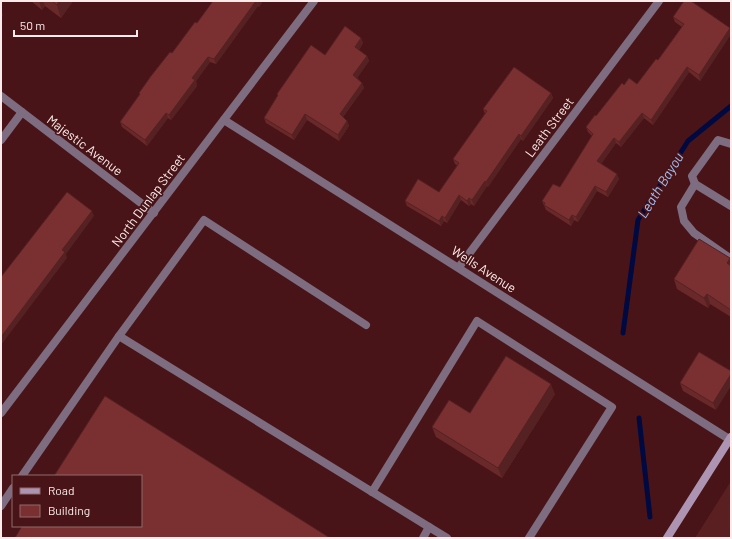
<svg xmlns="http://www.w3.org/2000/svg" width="732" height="539" font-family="Barlow,sans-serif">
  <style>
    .built { fill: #591f21 }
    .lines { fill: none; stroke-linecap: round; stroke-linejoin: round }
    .stream { stroke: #000a41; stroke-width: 5 }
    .lane { stroke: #7e6d81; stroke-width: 8 }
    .street { stroke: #7e6d81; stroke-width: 8 }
    .secondary { stroke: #ae94b3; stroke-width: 8 }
    .wall { fill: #69282a }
    .shaded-wall { fill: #552122 }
    .building { fill: #7a2f31; stroke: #552122 }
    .labels { text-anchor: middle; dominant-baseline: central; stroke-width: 3.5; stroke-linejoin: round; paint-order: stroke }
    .street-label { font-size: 13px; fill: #fbeceb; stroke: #491417 }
    .water-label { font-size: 14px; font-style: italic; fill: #a2c0f4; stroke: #491417 }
  </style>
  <rect width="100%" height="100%" fill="#491417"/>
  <!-- built -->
  <polygon class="built" points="731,481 731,538 695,538"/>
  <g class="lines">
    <!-- stream -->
    <g class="stream">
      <polyline points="623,333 638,220 688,141 731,106"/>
      <polyline points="639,418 650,517"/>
    </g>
    <!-- lane -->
    <g class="lane">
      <polyline points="731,144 718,140 692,176 695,184 731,206"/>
      <polyline points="695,184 681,207 684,221 694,233 731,259"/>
      <polyline points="119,336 204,220 366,325"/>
      <polyline points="22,476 119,336 429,527 423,538"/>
      <polyline points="372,492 477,321 612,407 529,538"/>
      <polyline points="1,506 13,488"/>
      <polyline points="429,527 447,538"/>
    </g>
    <!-- street -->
    <g class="street">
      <polyline points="1,96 154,213"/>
      <polyline points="224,120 729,439"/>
      <polyline points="1,140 22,112"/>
      <polyline points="459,267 659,1"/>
      <polyline points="1,413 314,1"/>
    </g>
    <!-- secondary -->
    <polyline class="secondary" points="667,538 731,437"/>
  </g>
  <!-- wall -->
  <g class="wall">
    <polygon points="31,1 73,1 61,18 45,6 42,10"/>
    <polygon points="213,1 263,1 259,7 258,6 216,64 210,62 196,81 197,86 171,120 168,118 147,146 122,127 120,122 140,95 139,93 197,23"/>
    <polygon points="673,17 730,28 731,34 700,81 689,72 653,125 644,118 621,147 616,143 601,164 619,179 608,197 597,191 578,222 574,220 571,226 546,210 542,201 560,187 592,136 588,132 586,127 624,85 637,84 658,60 682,27 675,22"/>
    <polygon points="361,38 363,43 359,50 367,56 369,61 357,78 362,83 364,88 343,117 347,121 349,126 339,141 307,120 294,140 266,123 264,118 278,97 277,94"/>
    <polygon points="551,93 553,98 523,141 521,139 488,187 487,186 474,206 471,204 469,206 461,200 447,223 444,221 441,226 407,206 405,201 439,192 458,166 455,164 453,159 485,114 483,109"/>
    <polygon points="731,261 731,317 710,304 708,308 677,289 674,279"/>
    <polygon points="699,352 716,410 683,391 680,383"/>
    <polygon points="555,394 502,478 436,437 432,427 470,413"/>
  </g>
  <!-- shaded-wall -->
  <g class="shaded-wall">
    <polygon points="39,1 43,1 45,6 42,10"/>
    <polygon points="59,1 73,1 61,18 57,5"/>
    <polygon points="256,1 258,6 216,64 214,59"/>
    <polygon points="257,1 263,1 259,7"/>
    <polygon points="1,10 3,15 1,18"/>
    <polygon points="730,28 731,34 700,81 699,75"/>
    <polygon points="361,38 363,43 357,53 355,47"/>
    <polygon points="367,56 369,61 355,81 353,75"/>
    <polygon points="208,57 210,62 196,81 197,86 171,120 169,115 192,78"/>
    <polygon points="687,67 689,72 653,125 651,120"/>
    <polygon points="362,83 364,88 341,119 340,114"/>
    <polygon points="551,93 553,98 523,141 521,136"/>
    <polygon points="166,113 168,118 147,146 145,140"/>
    <polygon points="642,113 644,118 621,147 619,142"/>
    <polygon points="305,114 307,120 294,140 292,135"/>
    <polygon points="347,121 349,126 339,141 338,135"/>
    <polygon points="519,134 521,139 488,187 486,182"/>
    <polygon points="614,138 616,143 599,167 597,161"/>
    <polygon points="617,174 619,179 608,197 606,192"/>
    <polygon points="485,181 487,186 474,206 472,200"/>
    <polygon points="595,186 597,191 578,222 576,217"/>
    <polygon points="459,195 461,200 447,223 445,218"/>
    <polygon points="469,198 471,204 469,206 467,201"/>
    <polygon points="92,211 94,216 66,254 67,258 1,345 1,337 62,250"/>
    <polygon points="572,215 574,220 571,226 569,220"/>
    <polygon points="442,216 444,221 441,226 439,221"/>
    <polygon points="730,258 731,261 731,272 727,263"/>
    <polygon points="707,294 710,304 708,308 704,298"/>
    <polygon points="731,374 731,386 716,410 713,403"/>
    <polygon points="551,384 555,394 502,478 498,468"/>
  </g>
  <!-- building -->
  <g class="building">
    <polygon points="52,1 59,1 57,5"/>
    <polygon points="213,1 256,1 214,59 208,57 192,78 195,80 169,115 166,113 145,140 120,122 140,94 139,93 151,76 170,52 172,53 195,22 197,23"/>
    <polygon points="684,1 691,1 730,28 699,75 687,67 651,120 642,113 619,142 614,138 597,161 617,174 606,192 595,186 576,217 572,215 569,220 544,205 545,203 542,201 553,184 560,187 593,134 586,127 595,115 596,116 622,83 624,85 629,78 637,84 656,59 658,60 684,24 673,17"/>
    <polygon points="345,26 361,38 355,47 367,56 353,75 362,83 340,114 347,121 338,135 305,114 292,135 264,118 278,95 277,94 311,45 325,55"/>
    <polygon points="514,67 551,93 521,136 519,134 486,182 485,181 472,200 469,198 467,201 459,195 445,218 442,216 439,221 405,201 418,179 439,192 459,163 453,159 487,111 483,109"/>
    <polygon points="67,192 92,211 62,250 65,252 1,337 1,277"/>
    <polygon points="699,239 730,258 727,263 731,266 731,310 707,294 704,298 674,279"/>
    <polygon points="699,352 731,371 731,374 713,403 680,383"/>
    <polygon points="506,356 551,384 498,468 432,427 449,400 470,413"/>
    <polygon points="105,396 330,538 15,538 22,526 141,526 141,476 54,476"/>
  </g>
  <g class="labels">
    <!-- street labels -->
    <g class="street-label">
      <text transform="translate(549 127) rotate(-53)">Leath Street</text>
      <text transform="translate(85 145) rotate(37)">Majestic Avenue</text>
      <text transform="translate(148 200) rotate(-53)">North Dunlap Street</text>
      <text transform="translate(484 269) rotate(33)">Wells Avenue</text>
    </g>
    <!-- water labels -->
    <g class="water-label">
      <text transform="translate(660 185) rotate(-58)">Leath Bayou</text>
    </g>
  </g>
  <!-- border -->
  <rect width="732" height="539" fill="none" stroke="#fbeceb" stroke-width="4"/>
  <!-- legend -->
  <rect x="12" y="475" width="130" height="52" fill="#491417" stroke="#906a6c"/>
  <rect x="20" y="488" width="20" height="6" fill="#ae94b3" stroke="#906a6c"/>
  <text x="48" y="495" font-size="12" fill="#fbeceb">Road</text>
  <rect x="20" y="505" width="20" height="12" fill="#7a2f31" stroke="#906a6c"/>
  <text x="48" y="515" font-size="12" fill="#fbeceb">Building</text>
  <!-- scale -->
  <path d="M14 30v6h123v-6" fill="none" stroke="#fbeceb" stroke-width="2"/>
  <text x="20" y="30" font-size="12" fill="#fbeceb" stroke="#491417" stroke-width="3" paint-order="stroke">50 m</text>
</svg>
